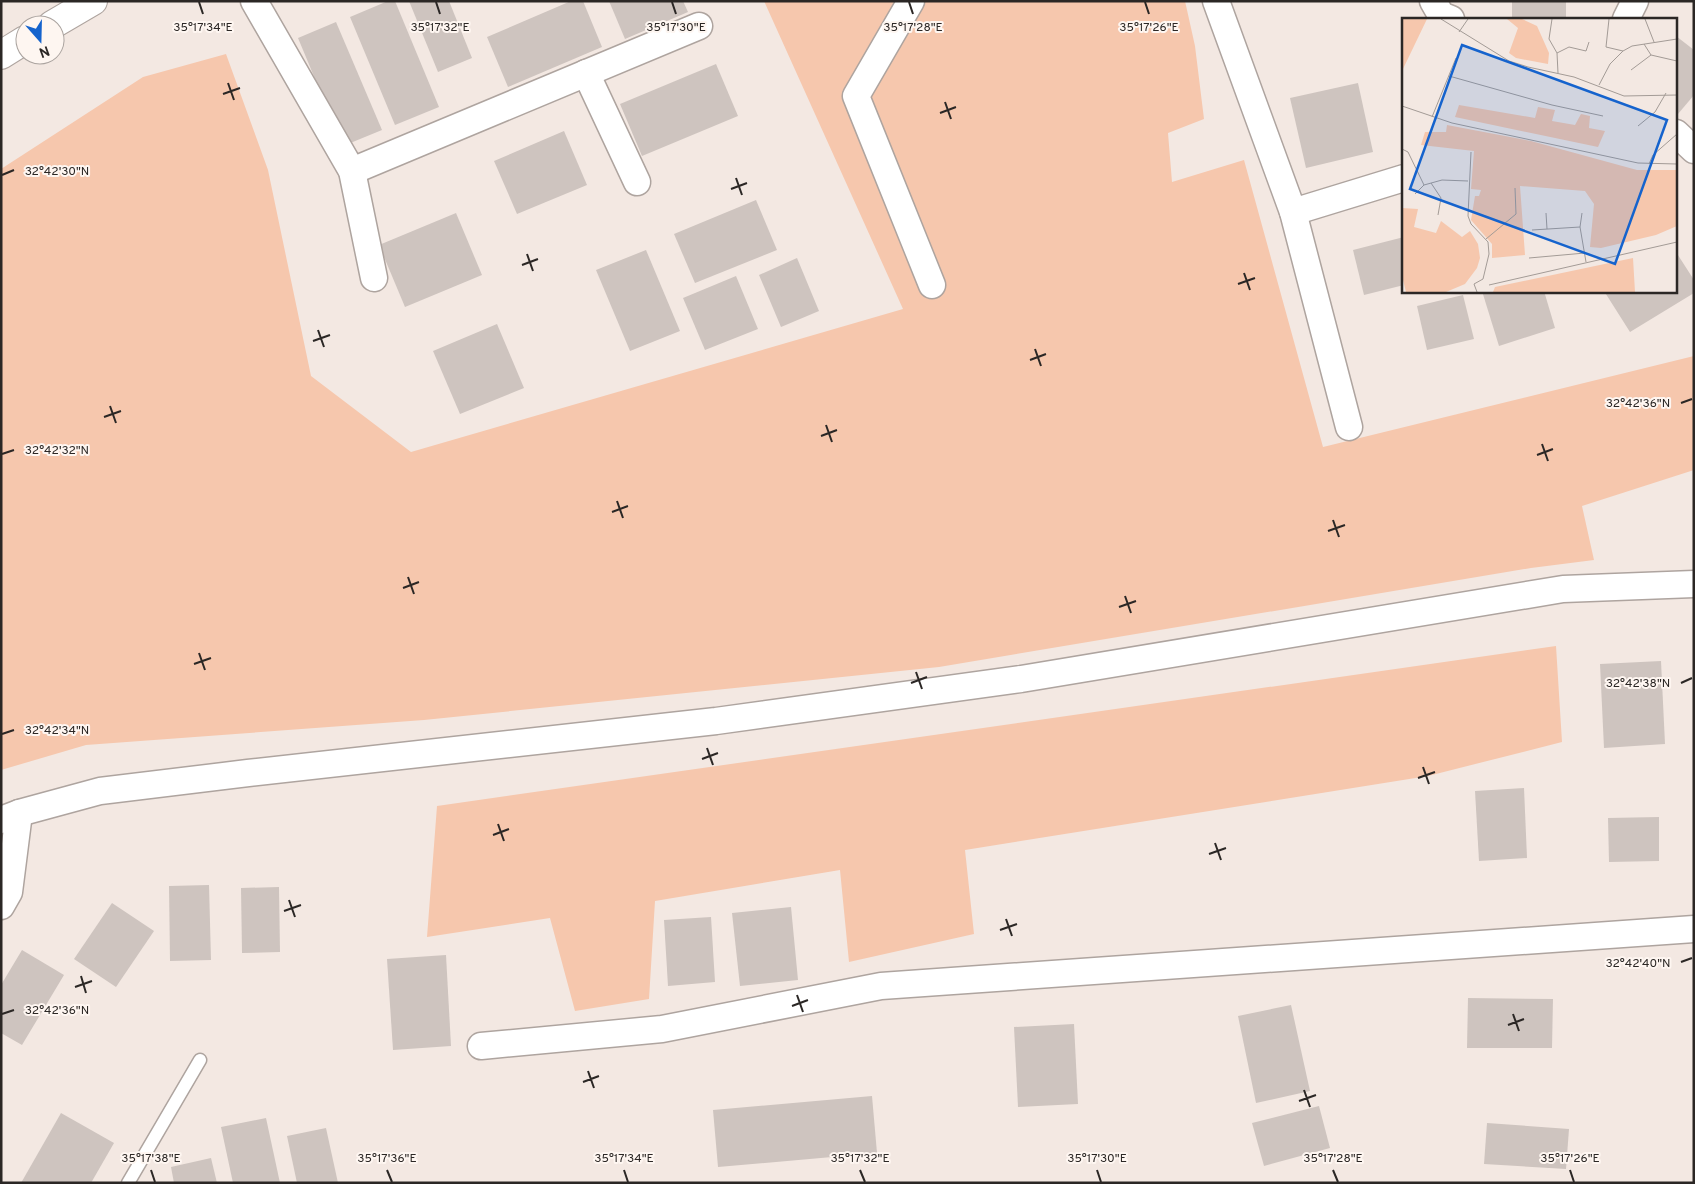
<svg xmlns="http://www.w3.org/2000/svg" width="1695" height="1184" font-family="Overpass,sans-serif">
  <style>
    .green { fill: #f6c7ad }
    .building { fill: #cec4bf }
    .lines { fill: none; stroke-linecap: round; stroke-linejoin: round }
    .service-casing { stroke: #aea49f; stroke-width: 15 }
    .minor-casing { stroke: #aea49f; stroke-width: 29 }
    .tertiary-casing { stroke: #aea49f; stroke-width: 30 }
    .service { stroke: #fff; stroke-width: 12 }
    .minor { stroke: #fff; stroke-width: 26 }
    .tertiary { stroke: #fff; stroke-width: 28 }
    .ticks { fill: none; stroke: #2b2725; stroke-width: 2 }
    .inset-road { fill: none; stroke: #a39b96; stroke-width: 1 }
    .view { fill: #1563cd; fill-opacity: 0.15; stroke: #1563cd; stroke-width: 2.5 }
    .inset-edge { fill: none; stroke: #2b2725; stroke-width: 2.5 }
    .ticks-label { font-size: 12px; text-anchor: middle; fill: #2b2725; stroke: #fef6f1; stroke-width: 4; stroke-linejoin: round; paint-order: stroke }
  </style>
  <rect width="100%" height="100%" fill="#f3e8e2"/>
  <!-- green -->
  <g class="green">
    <polygon points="764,1 1185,1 1195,46 1204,119 1168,133 1172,182 1244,160 1323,447 1694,356 1694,470 1582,506 1594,560 1531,568 939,667 424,720 86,745 1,770 1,169 143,77 226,54 268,170 311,376 411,452 903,309"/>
    <polygon points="1556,646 1562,742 1428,776 965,850 974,934 849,962 840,870 655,901 649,999 575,1011 550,918 427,937 437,806"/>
  </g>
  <!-- building -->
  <g class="building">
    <polygon points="388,1 395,1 439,107 395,125 350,17"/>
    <polygon points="409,1 449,1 472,58 438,72"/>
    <polygon points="571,1 583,1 602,47 508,87 487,37"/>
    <polygon points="609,1 683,1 688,12 625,39"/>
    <rect x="1512" y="1" width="54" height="18"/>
    <polygon points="336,22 382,130 343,146 298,38"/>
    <polygon points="1676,36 1694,50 1694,95 1678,114 1676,113"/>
    <polygon points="716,64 738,116 642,156 620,104"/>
    <polygon points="1358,83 1373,152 1306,168 1290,98"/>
    <polygon points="564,131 587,185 517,214 494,161"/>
    <polygon points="756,200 777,250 695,283 674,234"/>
    <polygon points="456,213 482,275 405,307 379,245"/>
    <polygon points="1404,237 1404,285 1364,295 1353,250"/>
    <polygon points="646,250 680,331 630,351 596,270"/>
    <polygon points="1676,252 1694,280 1694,293 1630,332 1604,291 1676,291"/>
    <polygon points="797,258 819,311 781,327 759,275"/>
    <polygon points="736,276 758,329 705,350 683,298"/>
    <polygon points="1482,291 1544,291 1555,328 1499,346"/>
    <polygon points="1463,295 1474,339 1427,350 1417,306"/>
    <polygon points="497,324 524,388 460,414 433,351"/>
    <polygon points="1661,661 1665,744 1604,748 1600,664"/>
    <polygon points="1524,788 1527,858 1479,861 1475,791"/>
    <polygon points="1659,817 1659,861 1609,862 1608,818"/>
    <polygon points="209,885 211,960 170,961 169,886"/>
    <polygon points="279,887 280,952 242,953 241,888"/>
    <polygon points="112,903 154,931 116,987 74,959"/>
    <polygon points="791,907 798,980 740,986 732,913"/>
    <polygon points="711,917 715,982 668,986 664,920"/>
    <polygon points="22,950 64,975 22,1045 1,1033 1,985"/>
    <polygon points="446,955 451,1046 393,1050 387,959"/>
    <polygon points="1468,998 1553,999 1552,1048 1467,1048"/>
    <polygon points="1291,1005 1310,1091 1256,1103 1238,1016"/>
    <polygon points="1074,1024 1078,1104 1018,1107 1014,1027"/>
    <polygon points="872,1096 877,1153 718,1167 713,1110"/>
    <polygon points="1319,1106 1330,1148 1264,1166 1252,1123"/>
    <polygon points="61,1113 114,1143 91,1183 21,1183"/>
    <polygon points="266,1118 280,1183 233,1183 221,1127"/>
    <polygon points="1487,1123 1569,1129 1566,1169 1484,1164"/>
    <polygon points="326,1128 338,1183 297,1183 287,1136"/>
    <polygon points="211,1158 217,1183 174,1183 171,1167"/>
  </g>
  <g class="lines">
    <defs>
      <polyline id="service" points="128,1183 200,1060"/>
      <g id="minor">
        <polyline points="254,1 352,171 374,278"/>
        <polyline points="911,1 856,96 932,285"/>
        <polyline points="1216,1 1293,212 1349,427"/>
        <polyline points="1433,1 1441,15 1451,19"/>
        <polyline points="1626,19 1635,1"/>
        <polyline points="586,73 637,182"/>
        <polyline points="1676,133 1694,150"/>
        <polyline points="352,171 699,26"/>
        <polyline points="1293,212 1404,178"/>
        <polyline points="1,820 19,813 100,791 248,773 716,721 1021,679 1563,589 1694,584"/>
        <polyline points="1,906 9,892 19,813"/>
        <polyline points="481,1046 662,1029 881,986 1694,929"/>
      </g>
      <g id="tertiary">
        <polyline points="52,25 93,1"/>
        <polyline points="1,55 25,40"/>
      </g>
    </defs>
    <!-- service casing -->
    <use href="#service" class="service-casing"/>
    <!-- minor casing -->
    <use href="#minor" class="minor-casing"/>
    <!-- tertiary casing -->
    <use href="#tertiary" class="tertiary-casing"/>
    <!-- service -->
    <use href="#service" class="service"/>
    <!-- minor -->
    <use href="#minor" class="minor"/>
    <!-- tertiary -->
    <use href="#tertiary" class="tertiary"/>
  </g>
  <!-- ticks -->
  <path class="ticks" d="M199 2 203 14M436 2 440 14M672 2 676 14M909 2 913 14M1145 2 1149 14M228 83 234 100M223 94 240 88M945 102 951 119M940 113 956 107M2 175 14 170M736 178 742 195M731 189 747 183M527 254 533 271M522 265 538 259M1244 273 1250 290M1238 284 1255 278M318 330 324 347M313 341 330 335M1035 349 1041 366M1030 360 1046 354M1681 403 1692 399M110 406 116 423M104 417 121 411M826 425 832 442M821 436 837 430M1542 444 1548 461M2 454 14 450M1537 455 1553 449M617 501 623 518M612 512 628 506M1333 520 1339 537M1328 531 1345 525M408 577 414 594M403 588 419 582M1125 596 1131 613M1119 607 1136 601M199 653 205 670M194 664 211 658M916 672 922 689M911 683 927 677M1681 683 1692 678M2 734 14 730M707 748 713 765M702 759 718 753M1423 767 1429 784M1418 778 1435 772M498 824 504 841M493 835 509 829M1215 843 1221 860M1209 854 1226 848M289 900 295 917M284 911 301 905M1006 919 1012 936M1000 930 1017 924M1681 962 1692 958M81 976 86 993M75 987 92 981M797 995 803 1012M792 1006 808 1000M2 1014 14 1010M1513 1014 1519 1031M1508 1025 1524 1019M588 1071 594 1088M583 1082 599 1076M1304 1090 1310 1107M1299 1101 1316 1095M151 1170 155 1182M387 1170 392 1182M624 1170 628 1182M860 1170 865 1182M1097 1170 1101 1182M1333 1170 1338 1182M1570 1170 1574 1182"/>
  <!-- overview -->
  <g transform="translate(1402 18)">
    <rect width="275" height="275" fill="#f3e8e2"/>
    <path d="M0 1H25L0 53ZM105 1H120L135 8 147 35 146 46 114 40 107 35 116 10ZM57 87 133 100 136 89 153 92 150 103 173 107 179 96 188 98 187 110 203 113 196 129 53 99ZM45 107 129 123 235 152H275V208L254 217 199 230 188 229 192 186 183 173 118 168 123 237 90 240V226L69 202 73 178H77L79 172 69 171 72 133 19 127 23 114H44ZM0 190 16 191 12 209 34 215 39 203 60 219 68 213 76 226 78 240 75 250 63 266 44 274H4L0 258ZM231 240 233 274H91L93 269Z" fill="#f6c7ad"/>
    <path class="inset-road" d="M39 1 107 43 126 49 172 59 222 78 275 77M150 1 147 21 155 35 156 55M207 1 204 29 221 33M243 1 252 24M57 14 66 1M242 26 249 37 275 43M155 35 167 29 184 33 187 24M229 52 249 37M47 58 150 87 201 98M197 67 208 46 221 33 230 28 275 21M0 88 50 105 236 145 275 146M30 99 54 40M236 108 253 94 264 75M0 131 6 134 22 167M69 134 66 198 69 206 86 224 87 236 81 261M247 146 251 137 275 116M29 165 39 180 36 197M13 176 22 167 40 162 66 163M144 195 145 211M180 195 178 209 184 244M130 212 178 209M84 221 114 196 113 170M127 240 183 235M87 267 275 224M75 274 72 266 81 261"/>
    <path class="view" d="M60 27 265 102 213 246 8 171Z"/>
    <rect width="275" height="275" class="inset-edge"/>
  </g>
  <g class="ticks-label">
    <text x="676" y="31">35°17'30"E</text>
    <text x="913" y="31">35°17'28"E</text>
    <text x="1149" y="31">35°17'26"E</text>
    <text x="203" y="31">35°17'34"E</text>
    <text x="440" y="31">35°17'32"E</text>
    <text x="57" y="175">32°42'30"N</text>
    <text x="1638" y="407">32°42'36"N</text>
    <text x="57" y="454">32°42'32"N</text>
    <text x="1638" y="687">32°42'38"N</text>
    <text x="57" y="734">32°42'34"N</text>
    <text x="1638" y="967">32°42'40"N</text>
    <text x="57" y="1014">32°42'36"N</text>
    <text x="151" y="1162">35°17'38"E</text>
    <text x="387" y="1162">35°17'36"E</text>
    <text x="624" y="1162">35°17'34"E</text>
    <text x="860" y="1162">35°17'32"E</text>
    <text x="1097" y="1162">35°17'30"E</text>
    <text x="1333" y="1162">35°17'28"E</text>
    <text x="1570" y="1162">35°17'26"E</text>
  </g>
  <!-- border -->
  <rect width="1695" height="1184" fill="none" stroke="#2b2725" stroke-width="5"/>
  <!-- north arrow -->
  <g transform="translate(40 40) rotate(160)"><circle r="24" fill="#fef6f1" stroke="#aaa39f"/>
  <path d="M0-4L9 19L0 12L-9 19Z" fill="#1563cd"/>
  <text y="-8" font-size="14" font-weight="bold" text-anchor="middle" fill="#2b2725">N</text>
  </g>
</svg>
